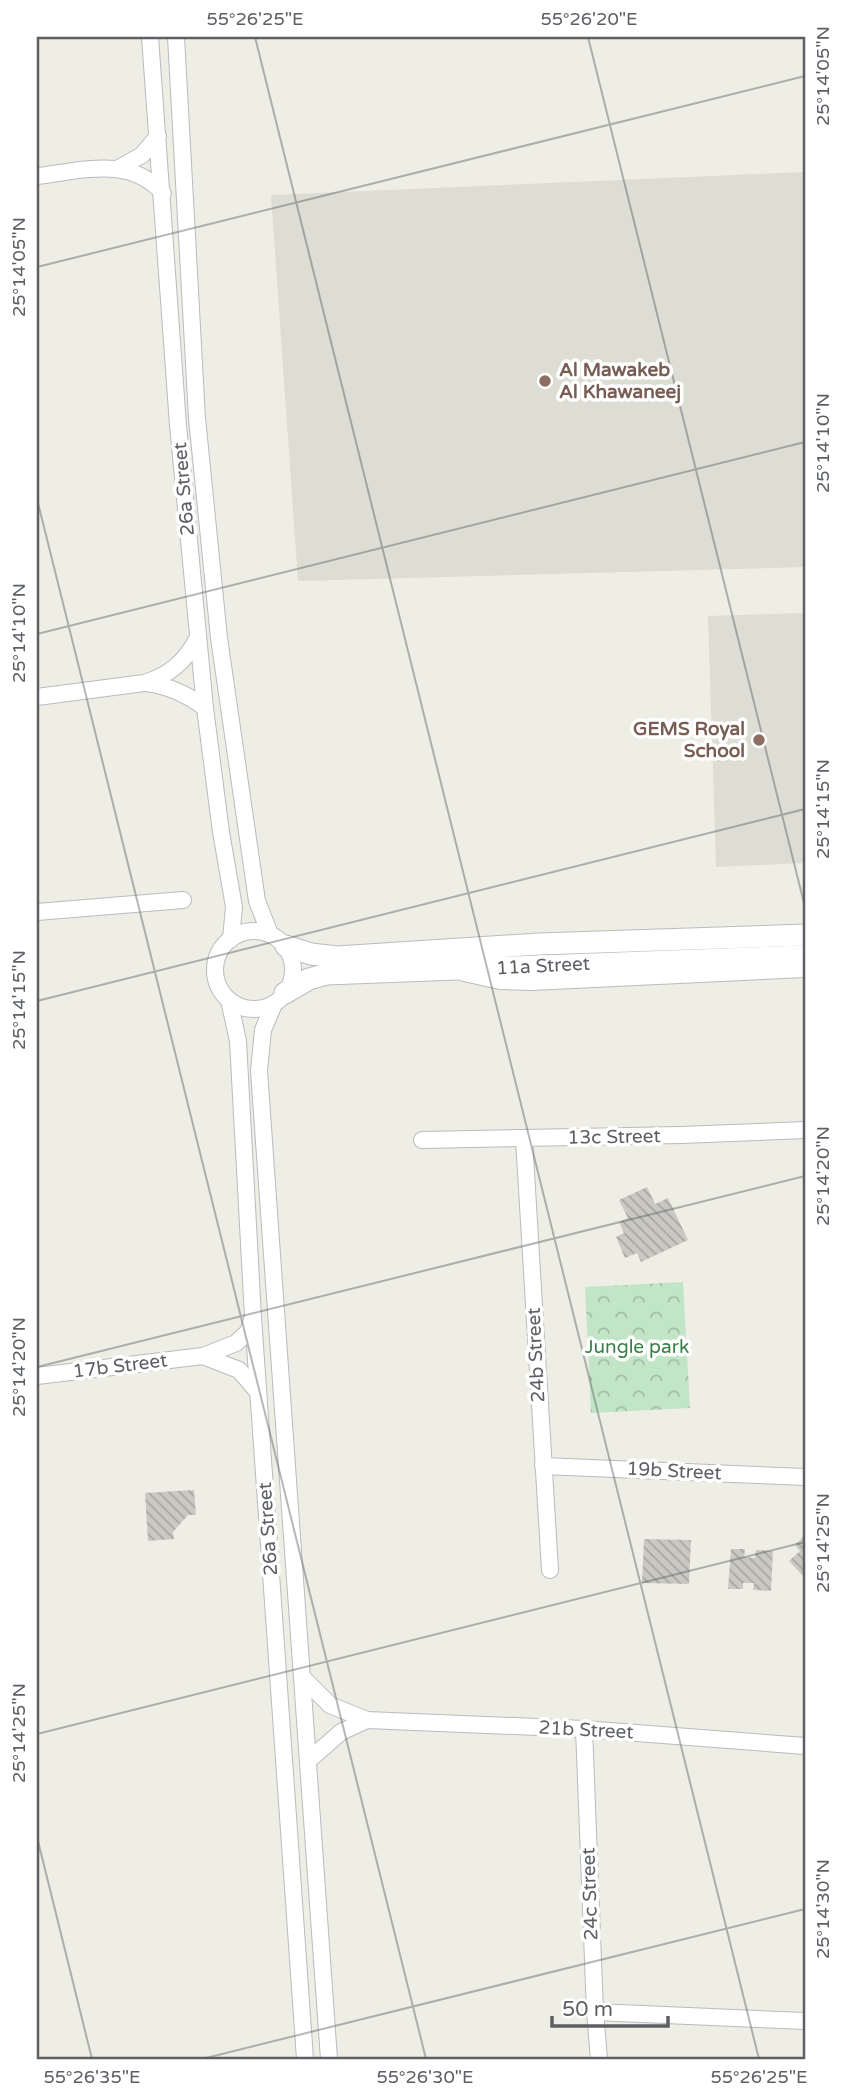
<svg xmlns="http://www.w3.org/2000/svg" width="842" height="2096" font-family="'Varela Round',sans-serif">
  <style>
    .education { fill: #deddd3 }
    .forest { fill: url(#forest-crowns) }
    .building { fill: url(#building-back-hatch) }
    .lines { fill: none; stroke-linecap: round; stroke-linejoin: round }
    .street-casing { stroke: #b9bbc0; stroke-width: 18 }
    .secondary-casing { stroke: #babcc2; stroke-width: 23 }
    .street { stroke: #fff; stroke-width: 16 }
    .secondary { stroke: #fff; stroke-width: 21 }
    .ticks { fill: none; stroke: #5c5f64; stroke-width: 2; stroke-opacity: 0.45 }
    .education-dot { fill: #8d6e63; stroke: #fff; stroke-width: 2.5 }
    .labels { text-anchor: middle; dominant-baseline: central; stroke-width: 7; stroke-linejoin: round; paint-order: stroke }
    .education-label { font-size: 19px; font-weight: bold; fill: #785e54; stroke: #fff; text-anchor: start }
    .street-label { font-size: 19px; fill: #5c5f64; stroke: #fff }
    .park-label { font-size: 19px; fill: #388046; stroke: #fff }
    .neatline { fill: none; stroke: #5c5f64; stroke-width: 2.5 }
    .ticks-label { font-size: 18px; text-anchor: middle; fill: #5c5f64 }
  </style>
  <defs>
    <pattern id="forest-crowns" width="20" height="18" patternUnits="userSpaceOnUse" patternTransform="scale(1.75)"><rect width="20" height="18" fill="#c2e5c8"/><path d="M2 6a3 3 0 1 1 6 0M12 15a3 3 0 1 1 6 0" fill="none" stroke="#a1bda6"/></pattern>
    <pattern id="building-back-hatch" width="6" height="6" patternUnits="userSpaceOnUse" patternTransform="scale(1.75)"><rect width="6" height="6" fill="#cac8c2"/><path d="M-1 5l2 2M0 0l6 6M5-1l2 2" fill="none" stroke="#a7a6a1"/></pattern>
  </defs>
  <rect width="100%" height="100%" fill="#eeeee5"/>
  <!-- education -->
  <g class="education">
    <polygon points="805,172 805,567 298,581 271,195"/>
    <polygon points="805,613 805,863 716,867 708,616"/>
  </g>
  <!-- forest -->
  <polygon class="forest" points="683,1282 690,1408 591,1413 585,1287"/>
  <!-- building -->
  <g class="building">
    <polygon points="647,1187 655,1204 668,1198 688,1240 641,1262 637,1253 625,1258 616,1237 624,1233 619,1222 628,1218 619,1200"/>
    <polygon points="194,1490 196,1515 188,1515 173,1532 174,1539 148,1541 145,1493"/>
    <polygon points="803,1537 805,1537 805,1578 789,1561 800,1551 795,1545"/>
    <polygon points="644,1539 691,1540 689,1584 642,1583"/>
    <polygon points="731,1549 745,1549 744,1557 755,1558 756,1550 773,1551 771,1591 753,1590 754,1583 743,1583 743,1589 728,1589"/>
  </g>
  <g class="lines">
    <defs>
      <g id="street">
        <polyline points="150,37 178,425 205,708 221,832 234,907 231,939"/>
        <polyline points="176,37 197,418 219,638 257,901 270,934"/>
        <polyline points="119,168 142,155 158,136"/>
        <path d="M37 176C82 171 129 155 163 193"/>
        <path d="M147 683C169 686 187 694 205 708"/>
        <path d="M37 697 144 683C170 675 186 661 198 637"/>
        <polyline points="37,912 183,900"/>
        <circle cx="254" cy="970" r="39"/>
        <polyline points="464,973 500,981 531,982 805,969"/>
        <polyline points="229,1000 238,1041 253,1317 305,2059"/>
        <polyline points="274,1004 263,1030 259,1071 329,2059"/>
        <polyline points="524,1139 550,1570"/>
        <polyline points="422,1140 681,1135 805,1130"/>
        <polyline points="203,1356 239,1370 258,1392"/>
        <polyline points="37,1376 203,1356 236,1343 248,1332 252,1320"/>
        <polyline points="543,1466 805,1477"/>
        <polyline points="302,1677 330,1705 367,1720 584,1729 805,1746"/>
        <polyline points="584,1729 595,2012 599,2059"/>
        <polyline points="308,1761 341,1732 367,1720"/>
        <polyline points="595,2012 805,2021"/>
      </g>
      <g id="secondary">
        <polyline points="286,946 311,954 337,957 539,944 805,935"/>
        <polyline points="285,993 309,979 327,974 805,956"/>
      </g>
    </defs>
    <!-- street casing -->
    <use href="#street" class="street-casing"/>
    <!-- secondary casing -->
    <use href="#secondary" class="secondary-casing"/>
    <!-- street -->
    <use href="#street" class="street"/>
    <!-- secondary -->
    <use href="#secondary" class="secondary"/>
  </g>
  <!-- ticks -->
  <path class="ticks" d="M255 37 759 2059M588 37 805 907M37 267 805 76M37 499 426 2059M37 634 805 442M37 1001 805 809M37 1367 805 1176M37 1734 805 1542M37 1837 92 2059M202 2059 805 1909"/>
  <!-- markers -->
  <g class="education-dot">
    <circle cx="545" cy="381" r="7"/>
    <circle cx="759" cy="740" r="7"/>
  </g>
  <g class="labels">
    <!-- education labels -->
    <g class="education-label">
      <text x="559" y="370">Al Mawakeb<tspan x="559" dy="22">Al Khawaneej</tspan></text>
      <text x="745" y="729" text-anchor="end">GEMS Royal<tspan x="745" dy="22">School</tspan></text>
    </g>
    <!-- street labels -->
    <g class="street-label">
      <text transform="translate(184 489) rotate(-95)">26a Street</text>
      <text transform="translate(543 966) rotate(-3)">11a Street</text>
      <text transform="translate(614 1137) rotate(-1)">13c Street</text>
      <text transform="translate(536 1355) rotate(-93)">24b Street</text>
      <text transform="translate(120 1366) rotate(-7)">17b Street</text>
      <text transform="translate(674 1471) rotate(3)">19b Street</text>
      <text transform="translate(268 1529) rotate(-94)">26a Street</text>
      <text transform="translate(586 1730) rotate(3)">21b Street</text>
      <text transform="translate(590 1894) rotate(-92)">24c Street</text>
    </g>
    <!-- park labels -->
    <g class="park-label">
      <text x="637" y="1347">Jungle park</text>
    </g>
  </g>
  <!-- border -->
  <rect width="842" height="2096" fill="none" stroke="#ffffff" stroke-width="77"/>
  <!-- scale -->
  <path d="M552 2016v10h116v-10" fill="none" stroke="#5c5f64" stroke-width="3.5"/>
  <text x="562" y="2016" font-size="21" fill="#5c5f64" stroke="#ffffff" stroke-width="5" paint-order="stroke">50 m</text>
  <rect x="38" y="38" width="766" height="2020" class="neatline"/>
  <g class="ticks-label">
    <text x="255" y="25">55°26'25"E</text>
    <text x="589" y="25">55°26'20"E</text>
    <text transform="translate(823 76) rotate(-90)" y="6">25°14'05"N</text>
    <text transform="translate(19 267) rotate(-90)" y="6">25°14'05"N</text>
    <text transform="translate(823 443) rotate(-90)" y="6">25°14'10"N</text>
    <text transform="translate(19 633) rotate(-90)" y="6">25°14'10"N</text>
    <text transform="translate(823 809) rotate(-90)" y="6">25°14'15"N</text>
    <text transform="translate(19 1000) rotate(-90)" y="6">25°14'15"N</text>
    <text transform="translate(823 1176) rotate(-90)" y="6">25°14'20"N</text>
    <text transform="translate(19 1367) rotate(-90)" y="6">25°14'20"N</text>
    <text transform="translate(823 1543) rotate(-90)" y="6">25°14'25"N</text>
    <text transform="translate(19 1733) rotate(-90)" y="6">25°14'25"N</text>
    <text transform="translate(823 1909) rotate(-90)" y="6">25°14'30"N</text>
    <text x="92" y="2083">55°26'35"E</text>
    <text x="425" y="2083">55°26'30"E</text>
    <text x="759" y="2083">55°26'25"E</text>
  </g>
</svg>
